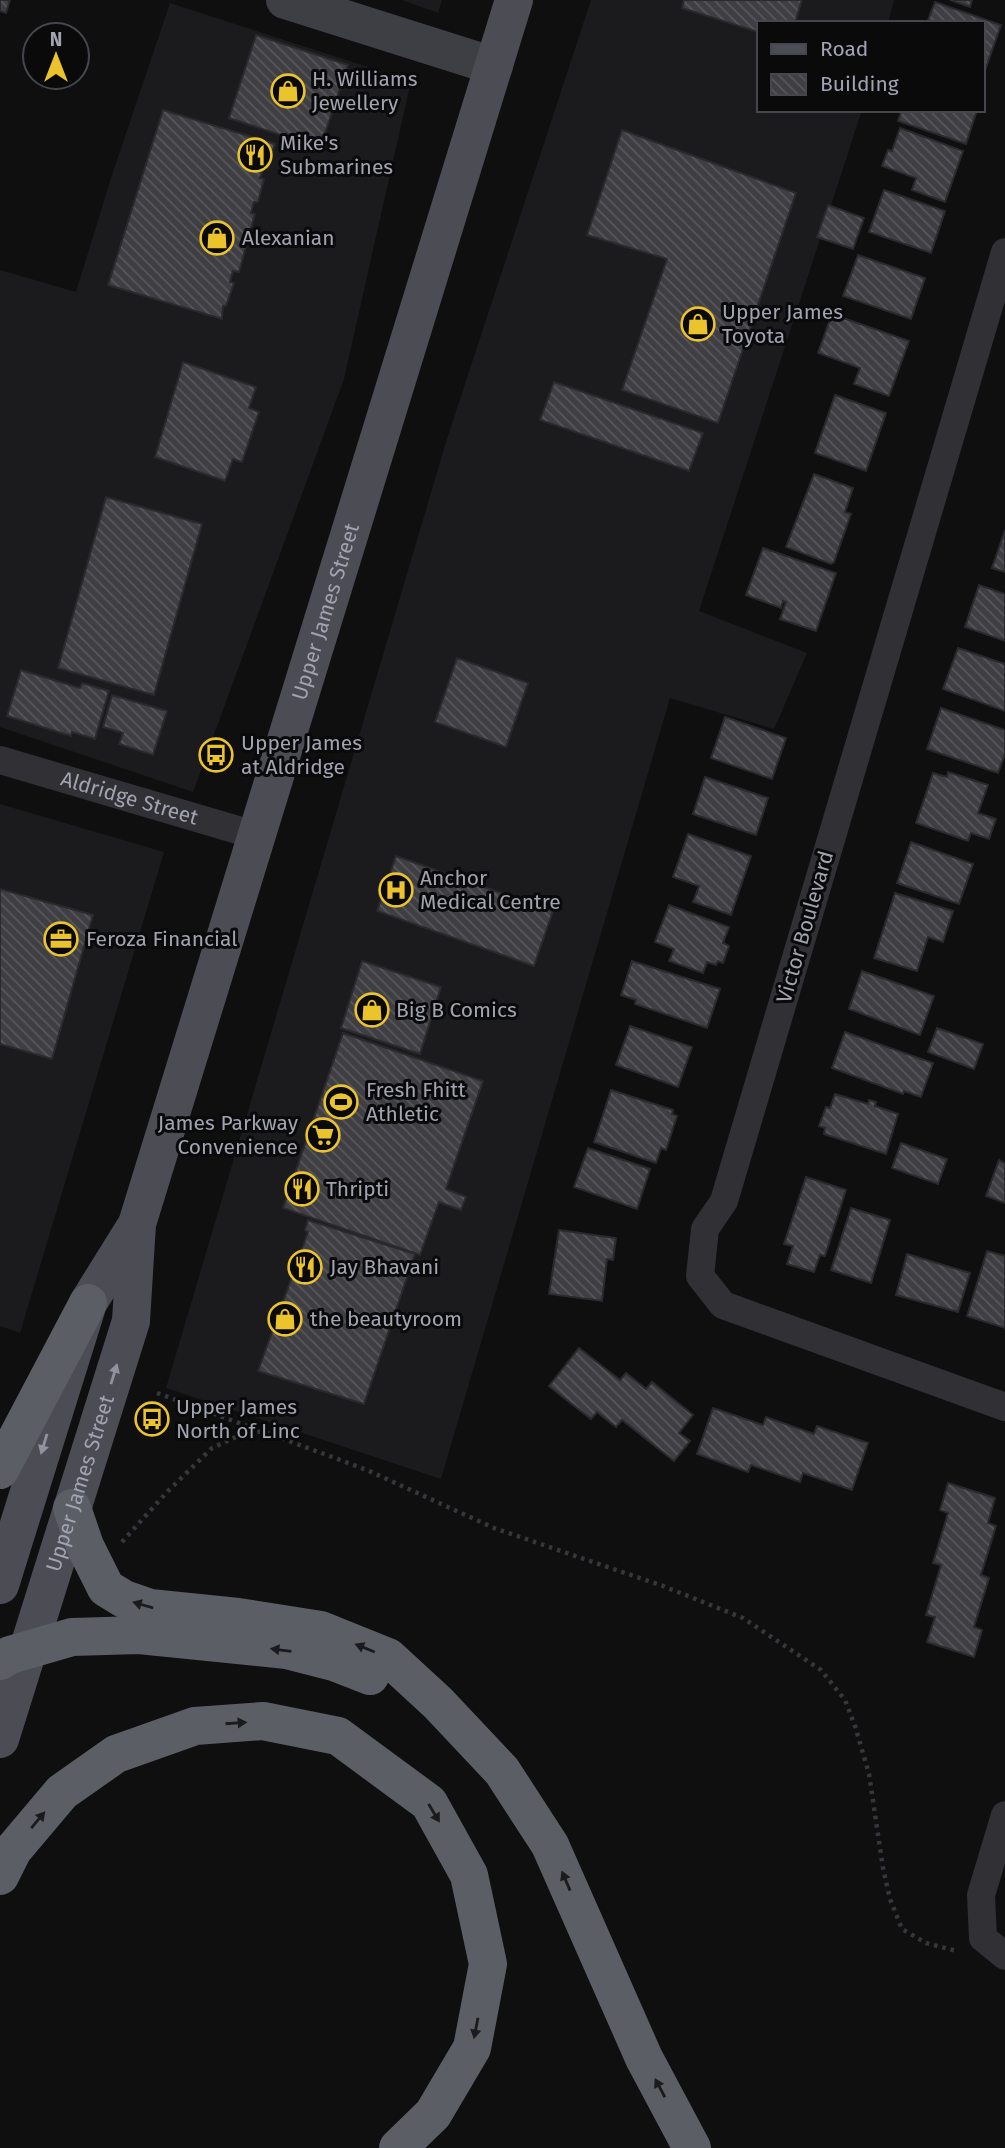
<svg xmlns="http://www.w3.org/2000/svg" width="1005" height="2148" font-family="'Fira Sans',sans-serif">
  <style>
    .built { fill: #1b1b1d }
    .building { fill: url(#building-back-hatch); stroke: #2a292c; stroke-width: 2 }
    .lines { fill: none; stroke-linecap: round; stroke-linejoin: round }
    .path { stroke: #36373c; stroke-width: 4.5; stroke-dasharray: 3.5 5; stroke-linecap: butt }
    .street { stroke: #303035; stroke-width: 28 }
    .secondary { stroke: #3e3f45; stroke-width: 38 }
    .primary { stroke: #4c4d54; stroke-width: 38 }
    .highway { stroke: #5c5e66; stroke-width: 38 }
    .oneway { fill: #90929e }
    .oneway2 { fill: #1a1b1d }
    .labels { text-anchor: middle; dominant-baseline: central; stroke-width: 6; stroke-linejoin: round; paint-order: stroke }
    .poi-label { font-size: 21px; fill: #a1a3b1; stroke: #0a0a0b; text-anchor: start }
    .street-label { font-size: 21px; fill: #a1a3b1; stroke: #0a0a0b }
  </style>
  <defs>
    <pattern id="building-back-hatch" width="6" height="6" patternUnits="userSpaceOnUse" patternTransform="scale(1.75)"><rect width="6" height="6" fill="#3e3e43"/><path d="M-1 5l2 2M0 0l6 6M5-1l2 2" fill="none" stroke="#57575c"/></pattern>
  </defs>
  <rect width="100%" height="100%" fill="#0f0f10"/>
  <!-- built -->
  <g class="built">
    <polygon points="402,0 442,0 438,13"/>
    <polygon points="591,0 894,0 888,23 758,23 758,110 862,110 699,611 807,653 774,729 670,698 441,1479 166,1388 446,442"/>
    <polygon points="170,3 411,81 344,379 193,792 0,727 0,270 76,292 111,178"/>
    <polygon points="0,804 164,852 20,1333 0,1326"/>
  </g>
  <!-- building -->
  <g class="building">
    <polygon points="0,0 10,0 6,13 0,11"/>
    <polygon points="684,0 802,0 795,23 758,23 758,32 682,8"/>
    <polygon points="950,0 972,0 970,7"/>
    <polygon points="935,2 1001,25 982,79 982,23 927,23"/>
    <polygon points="256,35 348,65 320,148 229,118"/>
    <polygon points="163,110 275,144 268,168 264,166 260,178 264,179 258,202 254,202 251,213 255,214 239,272 233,271 230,282 234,283 226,306 223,306 222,319 108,285"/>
    <polygon points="902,110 977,110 966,144 898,121"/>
    <polygon points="900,128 963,151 945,202 912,190 916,178 882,166 888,150 892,151"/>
    <polygon points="622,130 796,193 718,423 622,390 667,259 587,235"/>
    <polygon points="884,190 945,211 931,253 869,232"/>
    <polygon points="828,205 864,218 853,249 817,237"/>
    <polygon points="858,255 925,278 911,319 843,296"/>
    <polygon points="832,314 909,341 889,396 854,384 860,368 818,353"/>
    <polygon points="183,362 256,387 249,408 259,412 242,462 233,459 225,481 155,457"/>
    <polygon points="554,382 703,433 689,471 540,420"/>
    <polygon points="835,395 886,413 866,471 815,453"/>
    <polygon points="814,474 853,488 845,512 851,514 834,562 831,564 786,547"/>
    <polygon points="106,497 202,524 154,695 58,668"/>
    <polygon points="1005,530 1005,572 992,568"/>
    <polygon points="763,548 836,573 816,631 780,619 786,602 783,601 781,608 746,595"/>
    <polygon points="979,585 1005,594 1005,641 965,627"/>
    <polygon points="958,648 1005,664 1005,711 943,689"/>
    <polygon points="457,658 528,683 506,747 435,722"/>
    <polygon points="21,670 80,688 82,683 109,691 95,739 72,732 71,736 7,716"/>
    <polygon points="112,695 167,711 153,755 119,744 123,733 103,727"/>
    <polygon points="941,708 1005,730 1005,754 998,773 927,749"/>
    <polygon points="725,717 786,738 772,779 711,758"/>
    <polygon points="948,772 988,785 978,813 996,819 989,839 971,833 968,841 916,823 933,773 947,777"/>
    <polygon points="705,777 768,798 756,835 693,814"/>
    <polygon points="688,834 751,856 731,915 693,902 699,886 673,877"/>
    <polygon points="911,842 973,864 959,904 897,883"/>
    <polygon points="396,856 553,911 534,966 377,911"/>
    <polygon points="0,889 93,915 52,1059 0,1044"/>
    <polygon points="895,893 953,911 943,942 928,937 917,971 874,958"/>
    <polygon points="669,905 729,927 723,943 729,946 723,963 718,961 716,965 707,962 703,973 669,961 674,949 655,942"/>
    <polygon points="362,961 441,987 420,1054 341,1028"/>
    <polygon points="632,961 720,989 707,1028 635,1004 636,1000 621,995"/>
    <polygon points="862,971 934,996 920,1035 849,1009"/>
    <polygon points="630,1026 692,1047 678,1087 616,1065"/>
    <polygon points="937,1028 983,1044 974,1069 928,1052"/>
    <polygon points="845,1032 933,1063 921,1097 904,1091 903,1094 832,1068"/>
    <polygon points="343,1033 483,1081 446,1189 466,1197 461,1210 439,1202 420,1255 283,1208"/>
    <polygon points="611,1090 673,1110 672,1114 677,1116 666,1150 661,1148 656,1163 594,1142"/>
    <polygon points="835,1094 868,1104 869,1100 876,1102 875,1106 898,1114 886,1154 824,1134 825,1128 819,1126 826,1107 830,1108"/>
    <polygon points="901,1143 947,1159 938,1184 892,1168"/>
    <polygon points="588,1148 650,1169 637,1209 574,1187"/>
    <polygon points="999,1160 1005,1163 1005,1203 986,1196"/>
    <polygon points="806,1177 846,1190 825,1256 820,1255 814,1272 787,1264 793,1246 784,1244"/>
    <polygon points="851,1208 890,1220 871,1283 831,1270"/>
    <polygon points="308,1220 415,1254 364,1404 258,1371 308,1232 305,1230"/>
    <polygon points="559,1230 616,1238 613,1260 607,1259 602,1301 549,1294"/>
    <polygon points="987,1251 1005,1256 1005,1328 967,1316"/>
    <polygon points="907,1254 970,1273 958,1312 896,1295"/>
    <polygon points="579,1348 620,1380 626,1373 646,1389 652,1382 693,1415 679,1433 690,1441 674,1461 622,1420 616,1427 597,1412 591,1419 549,1386"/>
    <polygon points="713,1408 763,1425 766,1417 814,1434 817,1426 868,1443 852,1490 803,1473 800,1482 751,1465 748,1472 697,1454"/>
    <polygon points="948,1483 995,1498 988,1523 996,1526 981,1575 989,1578 974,1627 982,1630 974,1657 927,1642 935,1617 926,1615 941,1565 933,1563 948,1513 940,1510"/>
  </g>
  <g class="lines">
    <!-- path -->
    <g class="path">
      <polyline points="157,1393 261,1431"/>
      <polyline points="122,1542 167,1492 212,1448 236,1437 262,1431 367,1470 494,1528 663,1586 743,1618 821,1670 845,1700 855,1726 869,1774 883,1868 890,1899 902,1929 926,1943 957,1951"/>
    </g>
    <!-- street -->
    <g class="street">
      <polyline points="1005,252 724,1201 705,1229 700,1276 723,1305 1005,1407"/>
      <path id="s1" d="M0 760 258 836"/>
      <polyline points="1005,1815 981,1895 983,1938 1005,1956"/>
    </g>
    <!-- secondary -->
    <polyline class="secondary" points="285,0 494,66"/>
    <!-- primary -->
    <g class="primary">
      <polyline points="0,1585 88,1303 134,1229"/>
      <path id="s2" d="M0 1739 131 1321 137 1224 514 0"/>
    </g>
    <!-- highway -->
    <g class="highway">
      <polyline points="0,1470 88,1303"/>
      <polyline points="72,1508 85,1546 106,1588 124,1599 150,1608 238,1617 321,1630 388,1657 438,1703 502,1771 550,1845 644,2058 692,2148"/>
      <polyline points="0,1661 10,1655 72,1637 139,1635 287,1650 334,1662 370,1676"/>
      <polyline points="0,1876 13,1850 62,1792 116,1754 195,1726 263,1721 338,1736 429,1803 469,1875 488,1964 472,2048 433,2114 398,2148"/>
    </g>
  </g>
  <!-- one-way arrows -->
  <defs><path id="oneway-solid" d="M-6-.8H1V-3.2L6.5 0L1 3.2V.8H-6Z" transform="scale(1.75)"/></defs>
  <g class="oneway">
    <use href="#oneway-solid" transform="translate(114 1374) rotate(-73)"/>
    <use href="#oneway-solid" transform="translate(44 1444) rotate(107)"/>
  </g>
  <g class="oneway2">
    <use href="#oneway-solid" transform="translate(143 1605) rotate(-164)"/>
    <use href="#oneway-solid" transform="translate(365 1648) rotate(-158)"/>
    <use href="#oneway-solid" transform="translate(281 1650) rotate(-173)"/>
    <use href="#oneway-solid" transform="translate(236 1723) rotate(-4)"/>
    <use href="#oneway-solid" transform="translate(434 1813) rotate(59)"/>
    <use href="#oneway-solid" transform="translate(38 1820) rotate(-50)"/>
    <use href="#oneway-solid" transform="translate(566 1881) rotate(-113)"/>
    <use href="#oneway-solid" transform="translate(476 2028) rotate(101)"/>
    <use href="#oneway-solid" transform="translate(660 2088) rotate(-118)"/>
  </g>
  <!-- icons -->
  <defs>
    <symbol id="shop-ring" viewBox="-11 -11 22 22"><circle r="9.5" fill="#0a0a0b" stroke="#eac32d" stroke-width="1.5"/><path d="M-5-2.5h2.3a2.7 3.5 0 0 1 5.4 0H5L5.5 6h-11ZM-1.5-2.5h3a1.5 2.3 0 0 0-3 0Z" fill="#eac32d"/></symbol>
    <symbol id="restaurant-ring" viewBox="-11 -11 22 22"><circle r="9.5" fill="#0a0a0b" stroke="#eac32d" stroke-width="1.5"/><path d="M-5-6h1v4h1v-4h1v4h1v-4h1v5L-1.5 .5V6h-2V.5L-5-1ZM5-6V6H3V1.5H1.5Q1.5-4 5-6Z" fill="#eac32d"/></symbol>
    <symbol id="bus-ring" viewBox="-11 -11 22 22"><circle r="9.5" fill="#0a0a0b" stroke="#eac32d" stroke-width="1.5"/><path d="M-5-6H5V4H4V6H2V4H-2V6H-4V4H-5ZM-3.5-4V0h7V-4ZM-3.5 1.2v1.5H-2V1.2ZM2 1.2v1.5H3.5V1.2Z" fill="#eac32d"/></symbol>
    <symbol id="hospital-ring" viewBox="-11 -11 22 22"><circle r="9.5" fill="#0a0a0b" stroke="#eac32d" stroke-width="1.5"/><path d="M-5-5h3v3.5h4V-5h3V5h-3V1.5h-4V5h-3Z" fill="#eac32d"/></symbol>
    <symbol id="office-ring" viewBox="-11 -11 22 22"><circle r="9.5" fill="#0a0a0b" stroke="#eac32d" stroke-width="1.5"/><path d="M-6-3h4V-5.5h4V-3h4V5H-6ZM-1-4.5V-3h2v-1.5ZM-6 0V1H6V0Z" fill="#eac32d"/></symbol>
    <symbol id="stadium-ring" viewBox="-11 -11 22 22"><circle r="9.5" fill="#0a0a0b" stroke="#eac32d" stroke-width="1.5"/><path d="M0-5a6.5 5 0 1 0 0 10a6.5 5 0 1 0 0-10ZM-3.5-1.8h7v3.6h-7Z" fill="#eac32d"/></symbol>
    <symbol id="supermarket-ring" viewBox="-11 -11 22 22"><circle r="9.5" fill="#0a0a0b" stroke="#eac32d" stroke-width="1.5"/><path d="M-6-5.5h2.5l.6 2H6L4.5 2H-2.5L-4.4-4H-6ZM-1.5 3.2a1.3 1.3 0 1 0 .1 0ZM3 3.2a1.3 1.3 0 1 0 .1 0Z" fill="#eac32d"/></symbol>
  </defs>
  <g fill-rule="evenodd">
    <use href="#shop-ring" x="269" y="72" width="38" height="38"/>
    <use href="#restaurant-ring" x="236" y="136" width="38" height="38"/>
    <use href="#shop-ring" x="198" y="219" width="38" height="38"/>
    <use href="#shop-ring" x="679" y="305" width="38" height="38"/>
    <use href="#bus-ring" x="197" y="736" width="38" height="38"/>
    <use href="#hospital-ring" x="377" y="871" width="38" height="38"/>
    <use href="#office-ring" x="42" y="920" width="38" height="38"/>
    <use href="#shop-ring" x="353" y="991" width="38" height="38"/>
    <use href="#stadium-ring" x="322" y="1083" width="38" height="38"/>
    <use href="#supermarket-ring" x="304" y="1116" width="38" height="38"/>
    <use href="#restaurant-ring" x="283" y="1170" width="38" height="38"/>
    <use href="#restaurant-ring" x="286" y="1248" width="38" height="38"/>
    <use href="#shop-ring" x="266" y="1300" width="38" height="38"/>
    <use href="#bus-ring" x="133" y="1400" width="38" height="38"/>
  </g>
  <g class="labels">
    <!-- poi labels -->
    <g class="poi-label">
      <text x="312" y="79">H. Williams<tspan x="312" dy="24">Jewellery</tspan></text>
      <text x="280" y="143">Mike's<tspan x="280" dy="24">Submarines</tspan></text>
      <text x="242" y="238">Alexanian</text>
      <text x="722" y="312">Upper James<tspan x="722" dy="24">Toyota</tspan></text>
      <text x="241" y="743">Upper James<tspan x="241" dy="24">at Aldridge</tspan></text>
      <text x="420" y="878">Anchor<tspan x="420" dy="24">Medical Centre</tspan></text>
      <text x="86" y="939">Feroza Financial</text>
      <text x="396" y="1010">Big B Comics</text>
      <text x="366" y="1090">Fresh Fhitt<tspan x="366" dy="24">Athletic</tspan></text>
      <text x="298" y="1123" text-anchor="end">James Parkway<tspan x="298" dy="24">Convenience</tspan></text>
      <text x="326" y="1189">Thripti</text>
      <text x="330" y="1267">Jay Bhavani</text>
      <text x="310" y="1319">the beautyroom</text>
      <text x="176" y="1407">Upper James<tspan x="176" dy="24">North of Linc</tspan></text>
    </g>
    <!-- street labels -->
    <g class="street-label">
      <text stroke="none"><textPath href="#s2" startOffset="1176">Upper James Street</textPath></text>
      <text stroke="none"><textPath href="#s1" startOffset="135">Aldridge Street</textPath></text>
      <text transform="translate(805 927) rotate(-74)">Victor Boulevard</text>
      <text stroke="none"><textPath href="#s2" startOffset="268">Upper James Street</textPath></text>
    </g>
  </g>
  <!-- legend -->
  <rect x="757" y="21" width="228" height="91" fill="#0a0a0b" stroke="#46474d" stroke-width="2"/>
  <rect x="771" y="44" width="35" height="10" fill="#4c4d54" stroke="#46474d" stroke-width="2"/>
  <text x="820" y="56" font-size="21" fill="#a1a3b1">Road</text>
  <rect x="771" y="74" width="35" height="21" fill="url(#building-back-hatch)" stroke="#46474d" stroke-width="2"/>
  <text x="820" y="91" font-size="21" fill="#a1a3b1">Building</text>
  <!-- north arrow -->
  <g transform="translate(56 56)"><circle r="33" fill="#0a0a0b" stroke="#46474d" stroke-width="2"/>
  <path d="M0-5L12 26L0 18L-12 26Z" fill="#eac32d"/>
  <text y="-10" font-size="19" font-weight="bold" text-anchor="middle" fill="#a1a3b1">N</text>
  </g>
</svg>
